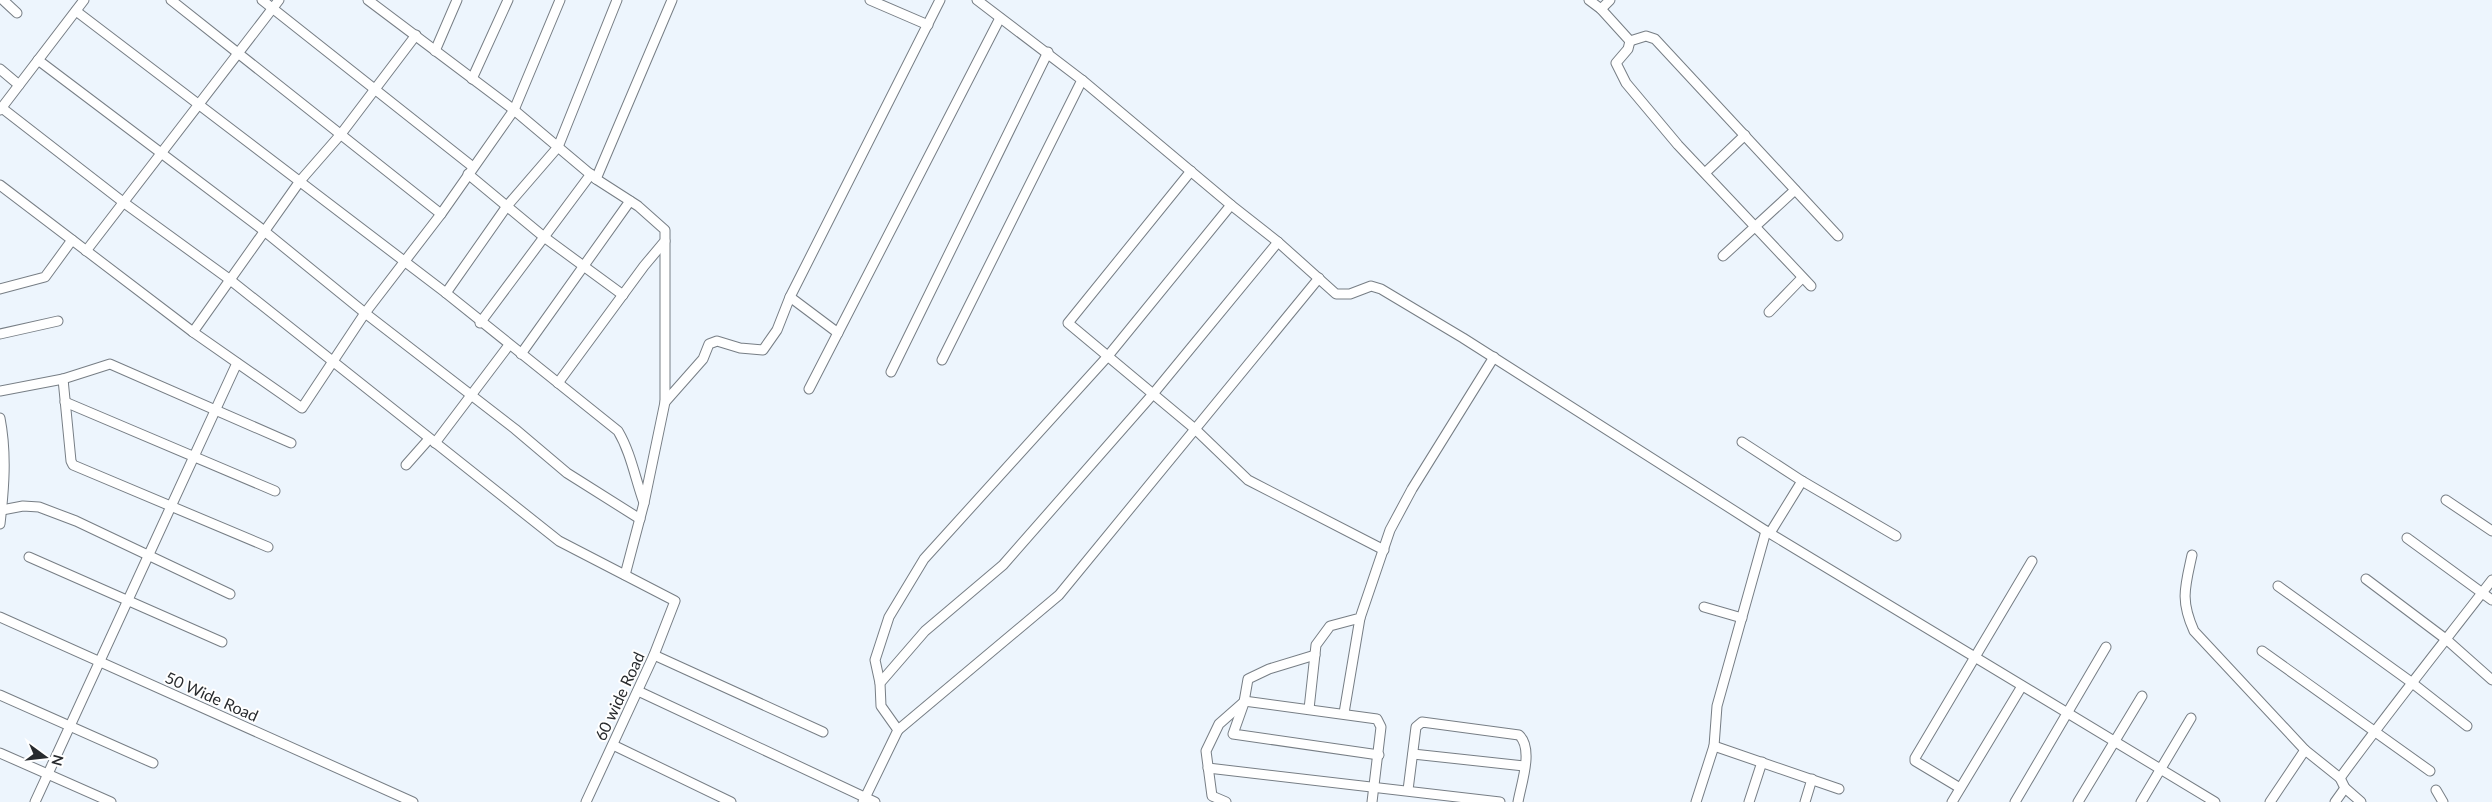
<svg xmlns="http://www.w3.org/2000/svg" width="2492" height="802" font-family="Lato,sans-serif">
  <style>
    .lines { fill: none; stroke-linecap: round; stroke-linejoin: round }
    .minor-casing { stroke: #777e85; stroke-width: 11 }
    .minor { stroke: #fff; stroke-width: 9 }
    .labels { text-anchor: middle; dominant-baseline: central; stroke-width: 4; stroke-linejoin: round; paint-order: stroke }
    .street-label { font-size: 16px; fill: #282b2e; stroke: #fff }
  </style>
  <rect width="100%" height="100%" fill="#edf5fd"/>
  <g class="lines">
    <defs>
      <g id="minor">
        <polyline points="3,0 17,13"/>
        <polyline points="171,0 441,214"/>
        <polyline points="262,0 473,167"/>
        <polyline points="368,0 514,110 596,179 638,206 665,230 665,241 644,266 558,383"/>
        <polyline points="870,0 928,25"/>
        <polyline points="977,0 1082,80 1231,205 1278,242 1336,294 1350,294 1371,286 1381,289 1463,338 1766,531 2215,802"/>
        <polyline points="1589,0 1601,9 1630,41"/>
        <polyline points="1601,9 1610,0"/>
        <path d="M76 11 446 293 618 431C631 453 635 478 644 503"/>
        <polyline points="1630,41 1628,49 1616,63 1626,83 1678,145 1811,286"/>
        <polyline points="1630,41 1646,36 1655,39 1838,236"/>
        <polyline points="435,51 457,0"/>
        <polyline points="38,60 263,230 365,313 515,429 567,473 640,519"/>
        <polyline points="0,69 19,85"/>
        <polyline points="472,79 508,0"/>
        <polyline points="2,108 123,202 229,279 559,541 675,601 654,655 586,802"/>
        <polyline points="0,110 84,0"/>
        <polyline points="1191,171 1068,323 1195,429 1248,480 1384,550"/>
        <polyline points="1705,173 1745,135"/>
        <polyline points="468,174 544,237 623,295"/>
        <polyline points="596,179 672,0"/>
        <polyline points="0,185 193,332 302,408 365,313 441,214 514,110 560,0"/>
        <polyline points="86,251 279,0"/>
        <polyline points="1723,256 1795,190"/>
        <polyline points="0,289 45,277 72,240"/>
        <polyline points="446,293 507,206 558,147 617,0"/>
        <polyline points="790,297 838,333"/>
        <polyline points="1769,312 1802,278"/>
        <polyline points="480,323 591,174"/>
        <polyline points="193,332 300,181 341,134 416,35"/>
        <polyline points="0,334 58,321"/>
        <polyline points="521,354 630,201"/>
        <polyline points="942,360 1082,80"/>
        <polyline points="891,372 1048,52"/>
        <polyline points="63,379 71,461 73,465 268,547"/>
        <polyline points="809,389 1000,18"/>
        <polyline points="0,391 63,379 110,364 291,443"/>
        <polyline points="65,402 275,491"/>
        <polyline points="665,402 703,359 709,344 717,341 740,348 763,350 777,330 790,297 940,0"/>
        <path d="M0 418C7 454 4 489 0 524"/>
        <polyline points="1742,442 1802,481 1896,536"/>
        <polyline points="435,443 509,345"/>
        <polyline points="406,465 429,439"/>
        <polyline points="2446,500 2492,531"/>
        <polyline points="2,510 23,506 39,507 76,521 230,594"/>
        <polyline points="1770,533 1802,481"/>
        <polyline points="2407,538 2492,600"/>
        <path d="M2192 555C2185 587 2180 600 2194 631L2305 750 2340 778 2345 788 2361 802"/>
        <polyline points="29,557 222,642"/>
        <polyline points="625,575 644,503 665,402 665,241"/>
        <polyline points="2366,579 2447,640 2492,680"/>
        <polyline points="2278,586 2411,682 2467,726"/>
        <polyline points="1704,607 1742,618"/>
        <polyline points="0,617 413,802"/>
        <polyline points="2262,651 2430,771"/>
        <polyline points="654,655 823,732"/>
        <polyline points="880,683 875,660 889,617 924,559 1108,356 1231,205"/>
        <polyline points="638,691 875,802"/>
        <polyline points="0,695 153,763"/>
        <polyline points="1244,701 1377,719 1381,727 1372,802"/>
        <polyline points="1244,703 1233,734 1379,755"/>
        <polyline points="1309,709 1316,645 1330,626 1360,618 1390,530 1412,489 1494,357"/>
        <polyline points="1344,713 1360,618"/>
        <polyline points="898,730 1059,595 1319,278"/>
        <polyline points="613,745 731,802"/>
        <polyline points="1714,746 1839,789"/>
        <polyline points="0,753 111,802"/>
        <polyline points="1413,754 1524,766"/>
        <polyline points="1208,768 1500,802"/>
        <path d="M2340 778C2389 711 2441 646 2492 580"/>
        <polyline points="1960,788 1915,761 1915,758 2032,561"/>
        <path d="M1408 790 1416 727 1422 722 1519 735C1534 749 1521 784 1518 802"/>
        <polyline points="2436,790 2443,802"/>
        <polyline points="35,802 237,363"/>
        <polyline points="863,802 898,730 881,706 880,683 925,631 1003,565 1153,394 1278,242"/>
        <polyline points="1226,802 1212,796 1206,751 1219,724 1244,702 1248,679 1269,669 1315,655"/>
        <polyline points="1696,802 1714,746 1717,706 1766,531"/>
        <polyline points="1749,802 1762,762"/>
        <polyline points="1805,802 1812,779"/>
        <polyline points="1952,802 2022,686"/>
        <polyline points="2015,802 2106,647"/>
        <polyline points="2078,802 2142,696"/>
        <polyline points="2141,802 2191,718"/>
        <polyline points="2270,802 2305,750"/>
        <polyline points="2335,802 2345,788"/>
      </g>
    </defs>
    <!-- minor casing -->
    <use href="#minor" class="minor-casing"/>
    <!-- minor -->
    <use href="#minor" class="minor"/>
  </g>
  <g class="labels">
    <!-- street labels -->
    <g class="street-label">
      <text transform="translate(212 696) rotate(24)">50 Wide Road</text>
      <text transform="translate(619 696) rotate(-65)">60 wide Road</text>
    </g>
  </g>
  <!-- north arrow -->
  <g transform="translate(45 757) rotate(105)" stroke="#ffffff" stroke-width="4" paint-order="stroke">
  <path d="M0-4L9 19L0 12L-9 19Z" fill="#282b2e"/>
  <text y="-8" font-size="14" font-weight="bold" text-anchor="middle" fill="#282b2e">N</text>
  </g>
</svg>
